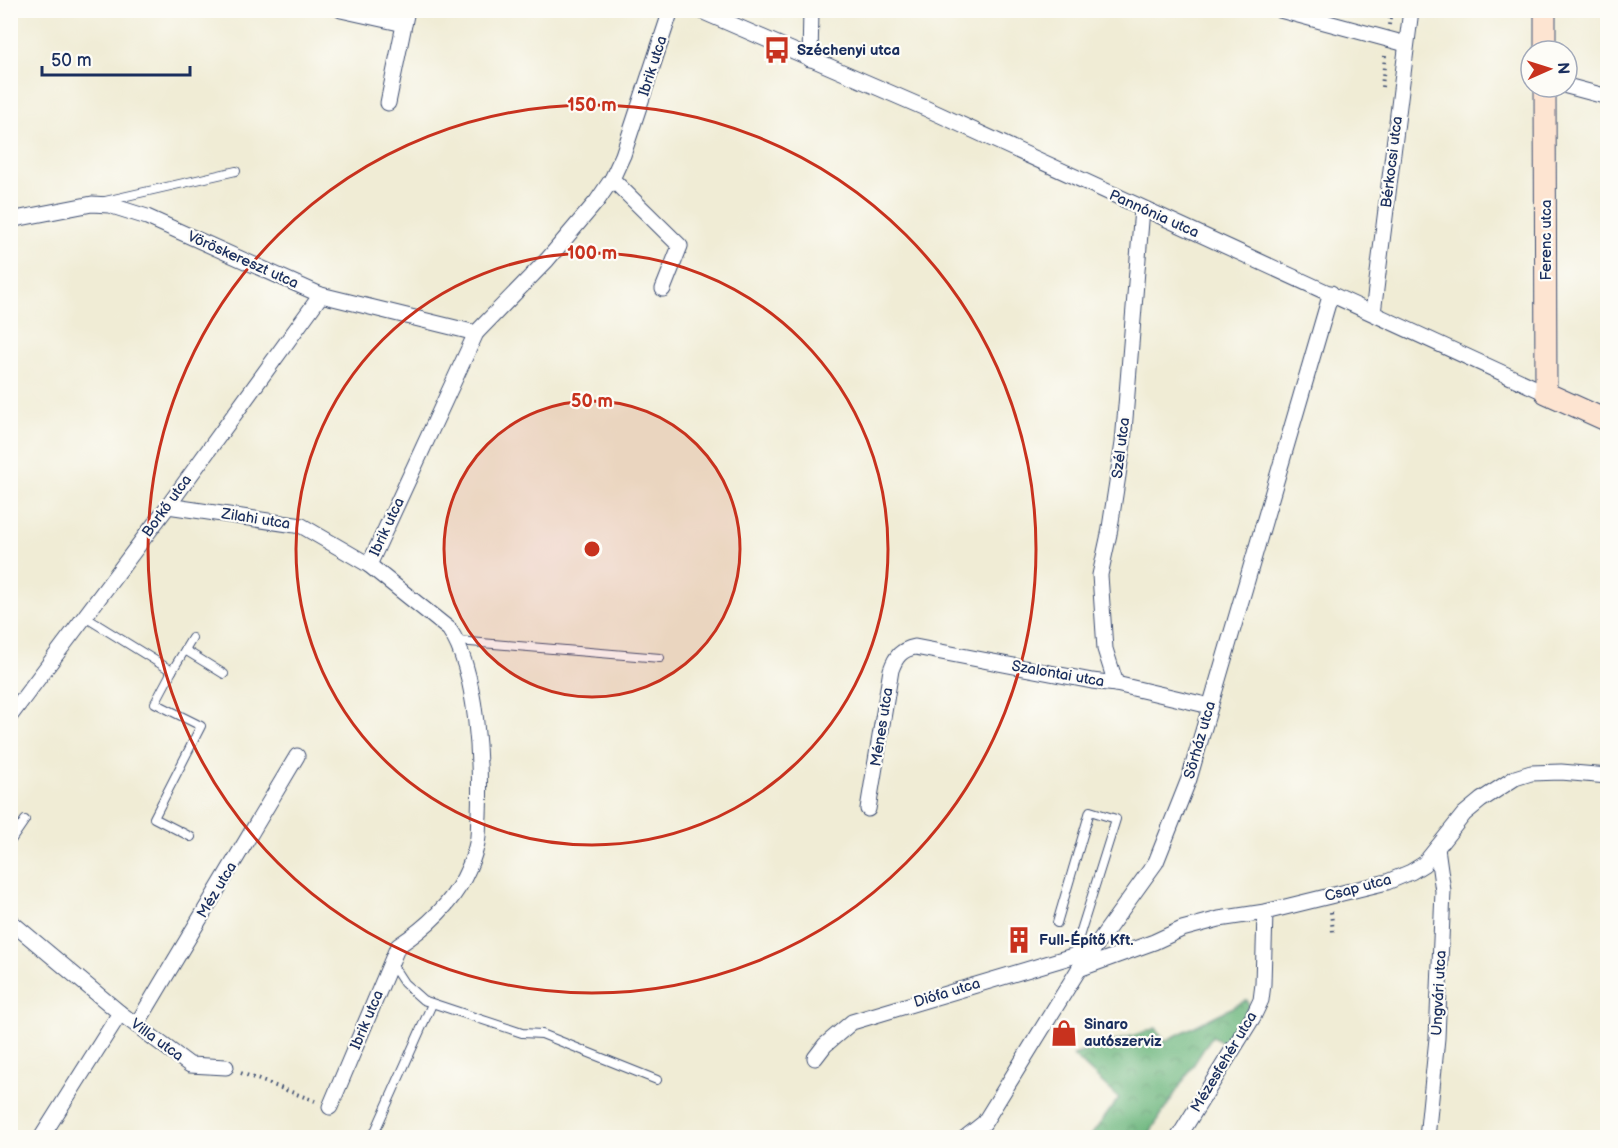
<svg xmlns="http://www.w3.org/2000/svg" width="1618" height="1148" font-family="'Balsamiq Sans',sans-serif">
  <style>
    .forest { fill: url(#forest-crowns); stroke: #44726e; stroke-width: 1.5 }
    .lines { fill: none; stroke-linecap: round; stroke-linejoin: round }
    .lane-casing { stroke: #3b4b70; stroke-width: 10 }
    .street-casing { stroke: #3b4b70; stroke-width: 17 }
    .secondary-casing { stroke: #3b4b70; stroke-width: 23 }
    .path { stroke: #3b4b70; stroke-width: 4; stroke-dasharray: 1.5 4.5; stroke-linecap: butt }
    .lane { stroke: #fff; stroke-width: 8 }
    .street { stroke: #fff; stroke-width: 15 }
    .secondary { stroke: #fde4d1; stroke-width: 21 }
    .ring { fill: none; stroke: #c8321e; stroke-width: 3 }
    .labels { text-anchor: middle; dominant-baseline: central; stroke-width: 4.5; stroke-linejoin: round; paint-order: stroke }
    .poi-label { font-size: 15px; font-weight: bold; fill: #1b2f5e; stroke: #fdfcf7; text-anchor: start }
    .street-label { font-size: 15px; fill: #1b2f5e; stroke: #fdfcf7 }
    .centre { fill: #c8321e; stroke: #fdfcf7; stroke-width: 3 }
    .ring-label { font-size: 18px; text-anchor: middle; font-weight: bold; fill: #c8321e; stroke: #fdfcf7; stroke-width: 4.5; stroke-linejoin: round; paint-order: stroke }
  </style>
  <defs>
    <pattern id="forest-crowns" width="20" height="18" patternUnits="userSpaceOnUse" patternTransform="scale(1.5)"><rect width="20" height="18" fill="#6cb67d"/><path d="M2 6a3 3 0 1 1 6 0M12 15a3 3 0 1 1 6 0" fill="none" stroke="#58946a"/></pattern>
  </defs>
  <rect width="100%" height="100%" fill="#fdfcf7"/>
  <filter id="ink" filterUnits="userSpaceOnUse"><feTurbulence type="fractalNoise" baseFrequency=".0167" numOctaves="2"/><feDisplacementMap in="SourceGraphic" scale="12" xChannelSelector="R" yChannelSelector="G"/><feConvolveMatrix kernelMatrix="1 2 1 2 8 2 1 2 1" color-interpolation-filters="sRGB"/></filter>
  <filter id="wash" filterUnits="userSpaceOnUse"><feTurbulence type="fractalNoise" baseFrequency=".008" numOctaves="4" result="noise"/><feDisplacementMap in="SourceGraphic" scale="24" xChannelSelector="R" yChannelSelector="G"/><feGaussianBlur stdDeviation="1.35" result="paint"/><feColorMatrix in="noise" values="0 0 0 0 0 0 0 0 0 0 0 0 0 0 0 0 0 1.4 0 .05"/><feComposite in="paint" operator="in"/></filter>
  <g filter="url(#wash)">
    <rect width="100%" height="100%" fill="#f0ecd5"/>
    <!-- forest -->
    <polygon class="forest" points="1247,1000 1249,1006 1225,1045 1212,1036 1147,1137 1090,1137 1119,1098 1073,1055 1156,1028 1165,1041"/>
  </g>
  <g filter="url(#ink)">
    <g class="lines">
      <defs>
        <g id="lane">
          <polyline points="105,201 236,171"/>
          <polyline points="85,617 172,671 192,638"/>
          <polyline points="458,641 660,658"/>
          <polyline points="185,650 224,674"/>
          <polyline points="172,671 155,703 201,726 154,818 191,837"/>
          <polyline points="10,842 25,820"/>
          <polyline points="1057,923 1090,811 1116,819 1073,956"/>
          <polyline points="391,963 404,983 423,1000 522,1033 542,1034 657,1080"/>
          <polyline points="372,1138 432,1004"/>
        </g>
        <g id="street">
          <polyline points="341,10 404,24"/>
          <polyline points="699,10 925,108 1546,393"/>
          <polyline points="1280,10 1406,44"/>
          <polyline points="810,59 811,10"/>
          <polyline points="1567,86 1608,97"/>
          <polyline points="388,103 407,10"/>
          <polyline points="612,179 680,246 663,289"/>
          <polyline points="10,220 92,204 109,205 147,217 321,295 476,333"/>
          <polyline points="1373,313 1411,10"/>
          <path d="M168 506 302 526 369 565 449 629C478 671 481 765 479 816 478 825 479 835 477 843 475 854 469 868 464 878 449 907 425 928 398 946L330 1107"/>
          <polyline points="369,565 476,333 547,260 597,201 612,179 623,155 671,10"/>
          <polyline points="1116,684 1105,649 1100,575 1109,534 1123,443 1142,209"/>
          <polyline points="10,716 168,506 321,295"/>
          <path d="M868 809 891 670C896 656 901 650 915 647L1092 681 1116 684 1210 706"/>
          <polyline points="10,921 120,1013 190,1065 226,1067"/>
          <polyline points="1079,969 1154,942 1182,929 1219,919 1265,912 1330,896 1387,882 1411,872 1424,864 1464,814 1481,800 1515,778 1531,773 1561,772 1608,776"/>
          <polyline points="137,1024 297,756"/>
          <polyline points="815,1058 825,1045 852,1022 1093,950"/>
          <polyline points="41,1138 120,1013"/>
          <polyline points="965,1138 984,1123 1079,969 1156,862 1189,779 1331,293"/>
          <polyline points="1178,1138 1253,1017 1261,1000 1263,984 1265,912"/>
          <polyline points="1427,1138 1437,1038 1443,891 1437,848"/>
        </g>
        <g id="secondary">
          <polyline points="1545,51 1545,10"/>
          <polyline points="1545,87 1546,393 1608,421"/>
        </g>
      </defs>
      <!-- lane casing -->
      <use href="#lane" class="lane-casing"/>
      <!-- street casing -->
      <use href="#street" class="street-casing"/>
      <!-- secondary casing -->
      <use href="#secondary" class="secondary-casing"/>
      <!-- path -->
      <g class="path">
        <polyline points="1389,25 1391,10"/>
        <polyline points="1382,87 1385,56"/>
        <polyline points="1331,912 1333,932"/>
        <polyline points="241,1073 315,1101"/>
      </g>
      <!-- lane -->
      <use href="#lane" class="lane"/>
      <!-- street -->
      <use href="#street" class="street"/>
      <!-- secondary -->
      <use href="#secondary" class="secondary"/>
    </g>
  </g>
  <!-- distance rings -->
  <circle cx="592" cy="549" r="148" fill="#c8321e" fill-opacity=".12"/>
  <g class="ring">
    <circle cx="592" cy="549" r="148"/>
    <circle cx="592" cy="549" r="296"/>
    <circle cx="592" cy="549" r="444"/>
  </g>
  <!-- icons -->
  <defs>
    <symbol id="bus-bare" viewBox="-9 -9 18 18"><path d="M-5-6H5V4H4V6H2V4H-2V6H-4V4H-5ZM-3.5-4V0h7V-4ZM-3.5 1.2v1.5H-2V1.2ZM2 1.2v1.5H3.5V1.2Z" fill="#c8321e" stroke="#fdfcf7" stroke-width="2.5" paint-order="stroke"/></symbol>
    <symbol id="building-bare" viewBox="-9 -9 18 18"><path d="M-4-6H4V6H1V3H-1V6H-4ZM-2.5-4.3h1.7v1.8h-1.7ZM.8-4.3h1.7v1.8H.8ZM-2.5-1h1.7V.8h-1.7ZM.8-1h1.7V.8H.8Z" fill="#c8321e" stroke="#fdfcf7" stroke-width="2.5" paint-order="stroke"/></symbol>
    <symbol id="shop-bare" viewBox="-9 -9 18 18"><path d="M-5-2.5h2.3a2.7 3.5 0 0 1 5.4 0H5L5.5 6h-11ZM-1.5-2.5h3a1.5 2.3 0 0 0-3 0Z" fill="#c8321e" stroke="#fdfcf7" stroke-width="2.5" paint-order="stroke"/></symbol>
  </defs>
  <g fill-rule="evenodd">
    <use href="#bus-bare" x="758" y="31" width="38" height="38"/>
    <use href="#building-bare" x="1000" y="921" width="38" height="38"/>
    <use href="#shop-bare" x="1045" y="1014" width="38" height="38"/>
  </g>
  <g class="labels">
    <!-- poi labels -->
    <g class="poi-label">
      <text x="797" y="50">Széchenyi utca</text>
      <text x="1039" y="940">Full-Építő Kft.</text>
      <text x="1084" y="1024">Sinaro<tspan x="1084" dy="17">autószerviz</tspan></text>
    </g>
    <!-- street labels -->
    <g class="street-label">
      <text transform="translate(653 66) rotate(-72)">Ibrik utca</text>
      <text transform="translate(1392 162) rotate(-83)">Bérkocsi utca</text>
      <text transform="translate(1154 214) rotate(24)">Pannónia utca</text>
      <text transform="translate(1546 240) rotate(-90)">Ferenc utca</text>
      <text transform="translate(243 260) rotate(24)">Vöröskereszt utca</text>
      <text transform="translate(1121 448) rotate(-83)">Szél utca</text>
      <text transform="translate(167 506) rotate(-54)">Borkő utca</text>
      <text transform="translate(256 519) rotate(9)">Zilahi utca</text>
      <text transform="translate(387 527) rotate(-65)">Ibrik utca</text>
      <text transform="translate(1058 674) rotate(10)">Szalontai utca</text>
      <text transform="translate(882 727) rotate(-81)">Ménes utca</text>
      <text transform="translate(1200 740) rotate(-74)">Sörház utca</text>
      <text transform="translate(1358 888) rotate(-15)">Csap utca</text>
      <text transform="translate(217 890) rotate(-59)">Méz utca</text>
      <text transform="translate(947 993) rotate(-17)">Diófa utca</text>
      <text transform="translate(1439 993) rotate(-87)">Ungvári utca</text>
      <text transform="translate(367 1020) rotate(-67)">Ibrik utca</text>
      <text transform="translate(157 1040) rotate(36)">Villa utca</text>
      <text transform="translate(1224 1062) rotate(-59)">Mézesfehér utca</text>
    </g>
  </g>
  <circle cx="592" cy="549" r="9" class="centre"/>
  <g class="ring-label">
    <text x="592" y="111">150 m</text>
    <text x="592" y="259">100 m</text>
    <text x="592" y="407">50 m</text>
  </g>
  <!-- margin -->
  <rect width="1618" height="1148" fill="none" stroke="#fdfcf7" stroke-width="36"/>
  <!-- north arrow -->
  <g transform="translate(1549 69) rotate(87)"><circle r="28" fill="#fdfcf7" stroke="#a3aaba" stroke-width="1.5"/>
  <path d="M0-4.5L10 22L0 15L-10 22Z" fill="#c8321e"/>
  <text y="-9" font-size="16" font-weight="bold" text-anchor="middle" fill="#1b2f5e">N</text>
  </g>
  <!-- scale -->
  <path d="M42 66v9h148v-9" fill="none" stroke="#1b2f5e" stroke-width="3"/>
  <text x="51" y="66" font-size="18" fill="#1b2f5e" stroke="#fdfcf7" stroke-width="4.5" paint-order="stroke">50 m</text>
</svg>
